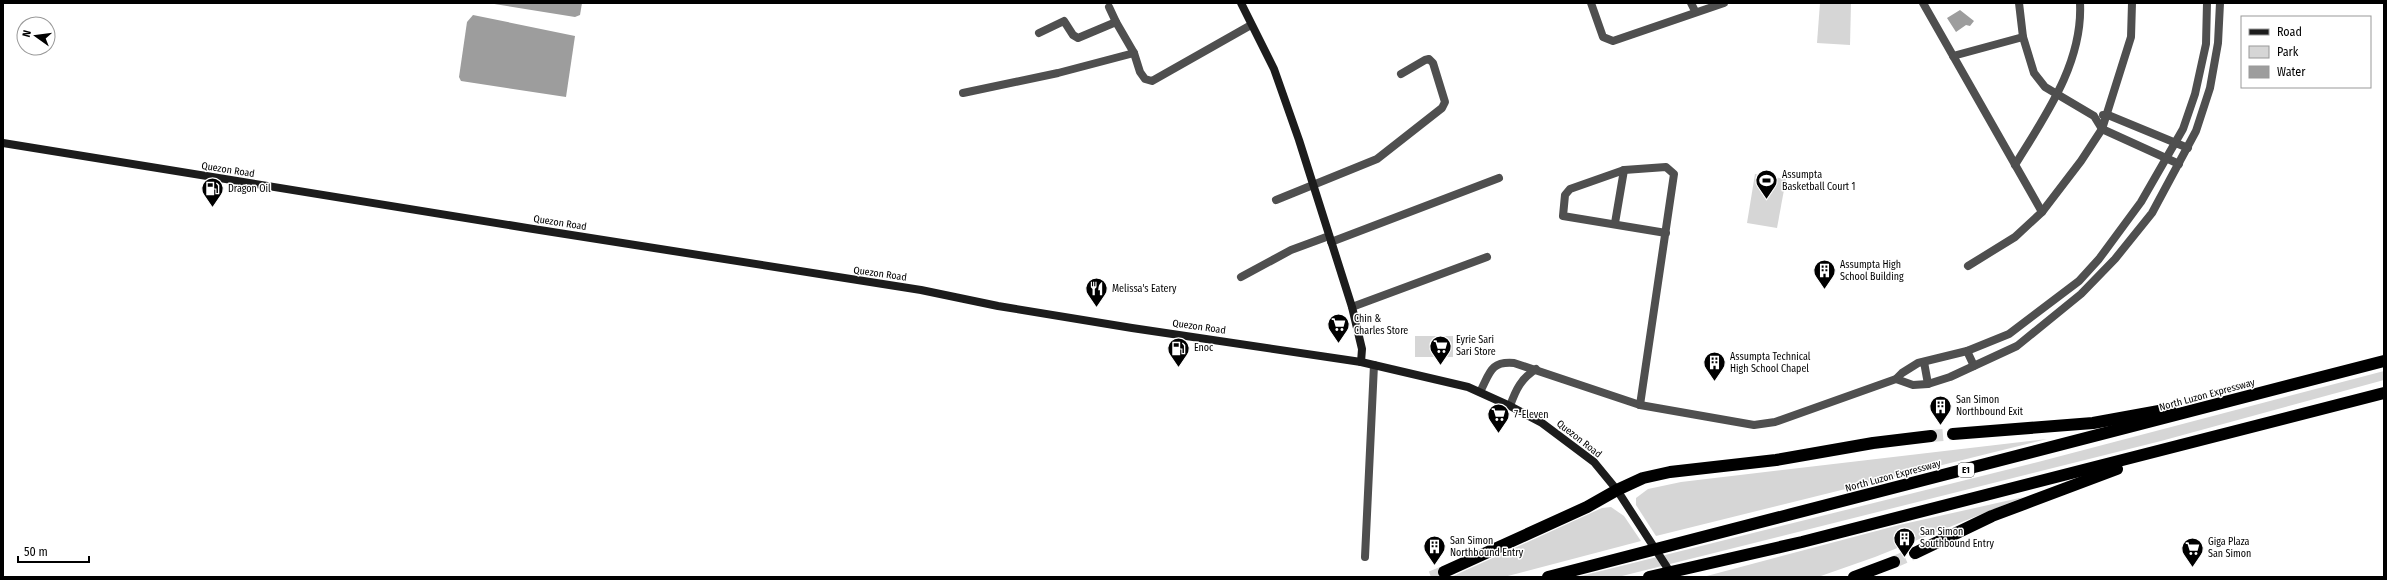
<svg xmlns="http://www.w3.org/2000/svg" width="2387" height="580" font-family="'Fira Sans Condensed',sans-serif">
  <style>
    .green { fill: #d6d6d6 }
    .water { fill: #9d9d9d }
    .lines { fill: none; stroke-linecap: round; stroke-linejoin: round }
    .highway-tunnel { stroke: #d9d9d9; stroke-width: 12; stroke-dasharray: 12 6; stroke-linecap: butt }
    .street { stroke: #4f4f4f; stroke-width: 8 }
    .secondary { stroke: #1c1c1c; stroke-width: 8 }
    .highway { stroke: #000; stroke-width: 12 }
    .labels { text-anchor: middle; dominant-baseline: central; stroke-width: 3; stroke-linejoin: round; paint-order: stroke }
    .shield { fill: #fff; stroke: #4c4c4c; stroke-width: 1 }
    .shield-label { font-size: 9px; font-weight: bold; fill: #000 }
    .street-label { font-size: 10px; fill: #000; stroke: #fff }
    .poi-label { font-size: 10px; fill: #000; stroke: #fff; text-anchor: start }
  </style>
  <rect width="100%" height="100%" fill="#fff"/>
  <!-- green -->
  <g class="green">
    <polygon points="1820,3 1851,3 1850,45 1817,43"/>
    <polygon points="1755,174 1786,179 1777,228 1747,223"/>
    <rect x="1415" y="336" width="38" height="21"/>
    <polygon points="2384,371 2384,380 2161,441 1618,577 1577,577 2038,462"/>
    <polygon points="2047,439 1656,536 1636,505 1636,498 1648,489 1681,482"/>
    <polygon points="2024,497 1875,557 1818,577 1703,577 1899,525"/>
    <polygon points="1611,507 1624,516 1641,541 1504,577 1451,577 1602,508"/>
  </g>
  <!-- water -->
  <g class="water">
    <polygon points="488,3 582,3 580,15 575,17"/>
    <polygon points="1960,10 1974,21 1970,26 1966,25 1956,32 1947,18"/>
    <polygon points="473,15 575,36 566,97 461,81 459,77 467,22"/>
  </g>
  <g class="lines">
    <!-- highway-tunnel -->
    <g class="highway-tunnel">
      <polyline points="1931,436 1953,434"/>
      <polyline points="1894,562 1915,553"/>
      <polyline points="1431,577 1444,572"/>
    </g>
    <!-- street -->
    <g class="street">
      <polyline points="1591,3 1603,37 1613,41 1724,3"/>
      <polyline points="1691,3 1695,11"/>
      <polyline points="1923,3 2042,212"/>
      <polyline points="2019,3 2023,37 2034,73 2045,87 2094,116 2102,129 2179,164"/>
      <polyline points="1109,7 1116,22"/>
      <polyline points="1039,33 1064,21 1073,35 1078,38 1116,22 1134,53 1140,72 1145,79 1152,81 1251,25"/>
      <polyline points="1953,56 2023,37"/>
      <polyline points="963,93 1058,73 1134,53"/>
      <polyline points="2103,115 2108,115 2188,148"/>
      <path d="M2015 165C2045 116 2083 63 2080 3"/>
      <polyline points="1276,200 1377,159 1442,108 1445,102 1433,63 1429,59 1425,60 1401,74"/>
      <polyline points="1615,223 1624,170"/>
      <polyline points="1331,242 1499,178"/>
      <polyline points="1968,266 2015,237 2042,212 2081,161 2102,129 2131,37 2132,3"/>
      <polyline points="1241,277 1291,250 1329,236"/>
      <polyline points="1352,307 1487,257"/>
      <polyline points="1967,351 1974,366"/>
      <polyline points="1924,362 1928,384"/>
      <polyline points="1896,379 1913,385 1928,384 1950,377 2017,346 2081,294 2115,259 2152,213 2196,131 2210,88 2218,43 2220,3"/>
      <path d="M1480 392C1490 373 1490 361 1514 363L1640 405 1754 425 1775 422 1896 379 1902 373 1918 363 1967 351 2009 334 2079 281 2099 259 2141 202 2183 129 2195 94 2206 44 2207 3"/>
      <polyline points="1640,405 1674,174 1666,167 1624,170 1570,189 1565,195 1563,216 1666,233"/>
      <path d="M1510 406C1516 389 1521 379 1536 369"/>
      <polyline points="1365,557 1374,365"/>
    </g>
    <!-- secondary -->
    <g class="secondary">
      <polyline points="1241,3 1274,69 1299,140 1352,307 1362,349 1361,362"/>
      <polyline points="3,143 527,228 921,290 998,306 1132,328 1361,362 1468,387 1510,406 1542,423 1594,462 1617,490 1672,575"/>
    </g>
    <!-- highway -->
    <g class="highway">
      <polyline points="1953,434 2093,423 2170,409"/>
      <polyline points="1915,553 1992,516 2117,469"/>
      <polyline points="1444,572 1587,507 1617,490 1643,478 1670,472 1776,460 1873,443 1931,436"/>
      <polyline points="1548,577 2384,361"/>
      <polyline points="1649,577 1802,542 2384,393"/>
      <polyline points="1854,577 1894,562"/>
    </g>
  </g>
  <!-- icons -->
  <defs>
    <symbol id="stadium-pin" viewBox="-11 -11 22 30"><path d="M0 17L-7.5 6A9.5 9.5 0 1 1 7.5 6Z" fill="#000" stroke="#fff"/><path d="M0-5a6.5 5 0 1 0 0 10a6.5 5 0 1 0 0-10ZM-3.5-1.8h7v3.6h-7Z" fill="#fff"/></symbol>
    <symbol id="fuel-pin" viewBox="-11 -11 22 30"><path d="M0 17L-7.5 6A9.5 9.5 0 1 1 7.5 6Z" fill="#000" stroke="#fff"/><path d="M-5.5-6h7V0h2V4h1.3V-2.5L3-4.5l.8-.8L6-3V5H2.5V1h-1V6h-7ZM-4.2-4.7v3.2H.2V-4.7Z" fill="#fff"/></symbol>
    <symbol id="building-pin" viewBox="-11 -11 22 30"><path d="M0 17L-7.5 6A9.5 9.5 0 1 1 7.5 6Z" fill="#000" stroke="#fff"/><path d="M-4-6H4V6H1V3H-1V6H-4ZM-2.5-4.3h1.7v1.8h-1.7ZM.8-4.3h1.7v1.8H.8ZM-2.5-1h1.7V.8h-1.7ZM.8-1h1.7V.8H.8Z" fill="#fff"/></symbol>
    <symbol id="restaurant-pin" viewBox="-11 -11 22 30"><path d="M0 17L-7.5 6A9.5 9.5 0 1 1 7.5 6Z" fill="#000" stroke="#fff"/><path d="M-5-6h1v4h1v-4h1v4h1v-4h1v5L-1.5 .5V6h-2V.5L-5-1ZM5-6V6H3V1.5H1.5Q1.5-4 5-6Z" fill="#fff"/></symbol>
    <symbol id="supermarket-pin" viewBox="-11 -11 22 30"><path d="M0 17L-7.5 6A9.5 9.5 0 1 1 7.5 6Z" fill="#000" stroke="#fff"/><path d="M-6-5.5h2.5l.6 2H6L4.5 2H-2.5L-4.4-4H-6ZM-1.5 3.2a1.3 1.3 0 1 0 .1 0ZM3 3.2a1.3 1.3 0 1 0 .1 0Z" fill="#fff"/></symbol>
  </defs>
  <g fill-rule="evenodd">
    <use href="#stadium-pin" x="1754" y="168" width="25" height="34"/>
    <use href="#fuel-pin" x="200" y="176" width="25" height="34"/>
    <use href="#building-pin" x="1812" y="258" width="25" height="34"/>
    <use href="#restaurant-pin" x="1084" y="276" width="25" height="34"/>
    <use href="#supermarket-pin" x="1326" y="312" width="25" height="34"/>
    <use href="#supermarket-pin" x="1428" y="334" width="25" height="34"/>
    <use href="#fuel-pin" x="1166" y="336" width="25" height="34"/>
    <use href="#building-pin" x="1702" y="350" width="25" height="34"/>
    <use href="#building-pin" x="1928" y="394" width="25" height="34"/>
    <use href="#supermarket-pin" x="1486" y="402" width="25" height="34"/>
    <use href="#building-pin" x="1892" y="526" width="25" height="34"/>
    <use href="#building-pin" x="1422" y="534" width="25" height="34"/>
    <use href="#supermarket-pin" x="2180" y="536" width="25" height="34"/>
  </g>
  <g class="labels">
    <!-- shield labels -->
    <rect class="shield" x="1958" y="463" width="16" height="14" rx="3"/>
    <g class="shield-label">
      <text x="1966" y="470">E1</text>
    </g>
    <!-- street labels -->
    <g class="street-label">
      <text transform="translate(228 170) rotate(9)">Quezon Road</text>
      <text transform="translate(560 223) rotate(9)">Quezon Road</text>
      <text transform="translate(880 274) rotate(8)">Quezon Road</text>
      <text transform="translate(1199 327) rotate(8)">Quezon Road</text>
      <text transform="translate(2207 395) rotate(-15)">North Luzon Expressway</text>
      <text transform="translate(1579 439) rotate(38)">Quezon Road</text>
      <text transform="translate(1893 476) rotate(-15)">North Luzon Expressway</text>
    </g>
    <!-- poi labels -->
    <g class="poi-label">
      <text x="1782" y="175">Assumpta<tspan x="1782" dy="12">Basketball Court 1</tspan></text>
      <text x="228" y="189">Dragon Oil</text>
      <text x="1840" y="265">Assumpta High<tspan x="1840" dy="12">School Building</tspan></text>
      <text x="1112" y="289">Melissa's Eatery</text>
      <text x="1354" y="319">Chin &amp;<tspan x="1354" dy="12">Charles Store</tspan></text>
      <text x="1456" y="340">Eyrie Sari<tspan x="1456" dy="12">Sari Store</tspan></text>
      <text x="1194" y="348">Enoc</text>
      <text x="1730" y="357">Assumpta Technical<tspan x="1730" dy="12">High School Chapel</tspan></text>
      <text x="1956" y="400">San Simon<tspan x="1956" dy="12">Northbound Exit</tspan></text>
      <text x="1514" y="415">7-Eleven</text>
      <text x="1920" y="532">San Simon<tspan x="1920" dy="12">Southbound Entry</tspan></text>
      <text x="1450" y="541">San Simon<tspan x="1450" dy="12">Northbound Entry</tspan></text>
      <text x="2208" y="542">Giga Plaza<tspan x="2208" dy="12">San Simon</tspan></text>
    </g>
  </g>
  <!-- border -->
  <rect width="2387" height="580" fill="none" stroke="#000000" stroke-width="8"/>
  <!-- legend -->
  <rect x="2241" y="16" width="130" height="72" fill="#ffffff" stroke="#999999"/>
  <rect x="2249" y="29" width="20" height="6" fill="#1c1c1c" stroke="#999999"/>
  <text x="2277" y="36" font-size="12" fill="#000000">Road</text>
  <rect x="2249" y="46" width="20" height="12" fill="#d6d6d6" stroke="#999999"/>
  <text x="2277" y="56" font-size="12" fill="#000000">Park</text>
  <rect x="2249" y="66" width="20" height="12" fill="#9d9d9d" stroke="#999999"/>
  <text x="2277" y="76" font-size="12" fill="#000000">Water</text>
  <!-- north arrow -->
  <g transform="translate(36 36) rotate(284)"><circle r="19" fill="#ffffff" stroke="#999999"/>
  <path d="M0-3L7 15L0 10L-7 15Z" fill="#000000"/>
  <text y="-6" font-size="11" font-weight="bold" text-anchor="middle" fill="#000000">N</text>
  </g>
  <!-- scale -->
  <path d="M18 556v6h71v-6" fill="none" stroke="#000000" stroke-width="2"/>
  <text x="24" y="556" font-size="12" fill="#000000" stroke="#ffffff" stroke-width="3" paint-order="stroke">50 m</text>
</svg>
